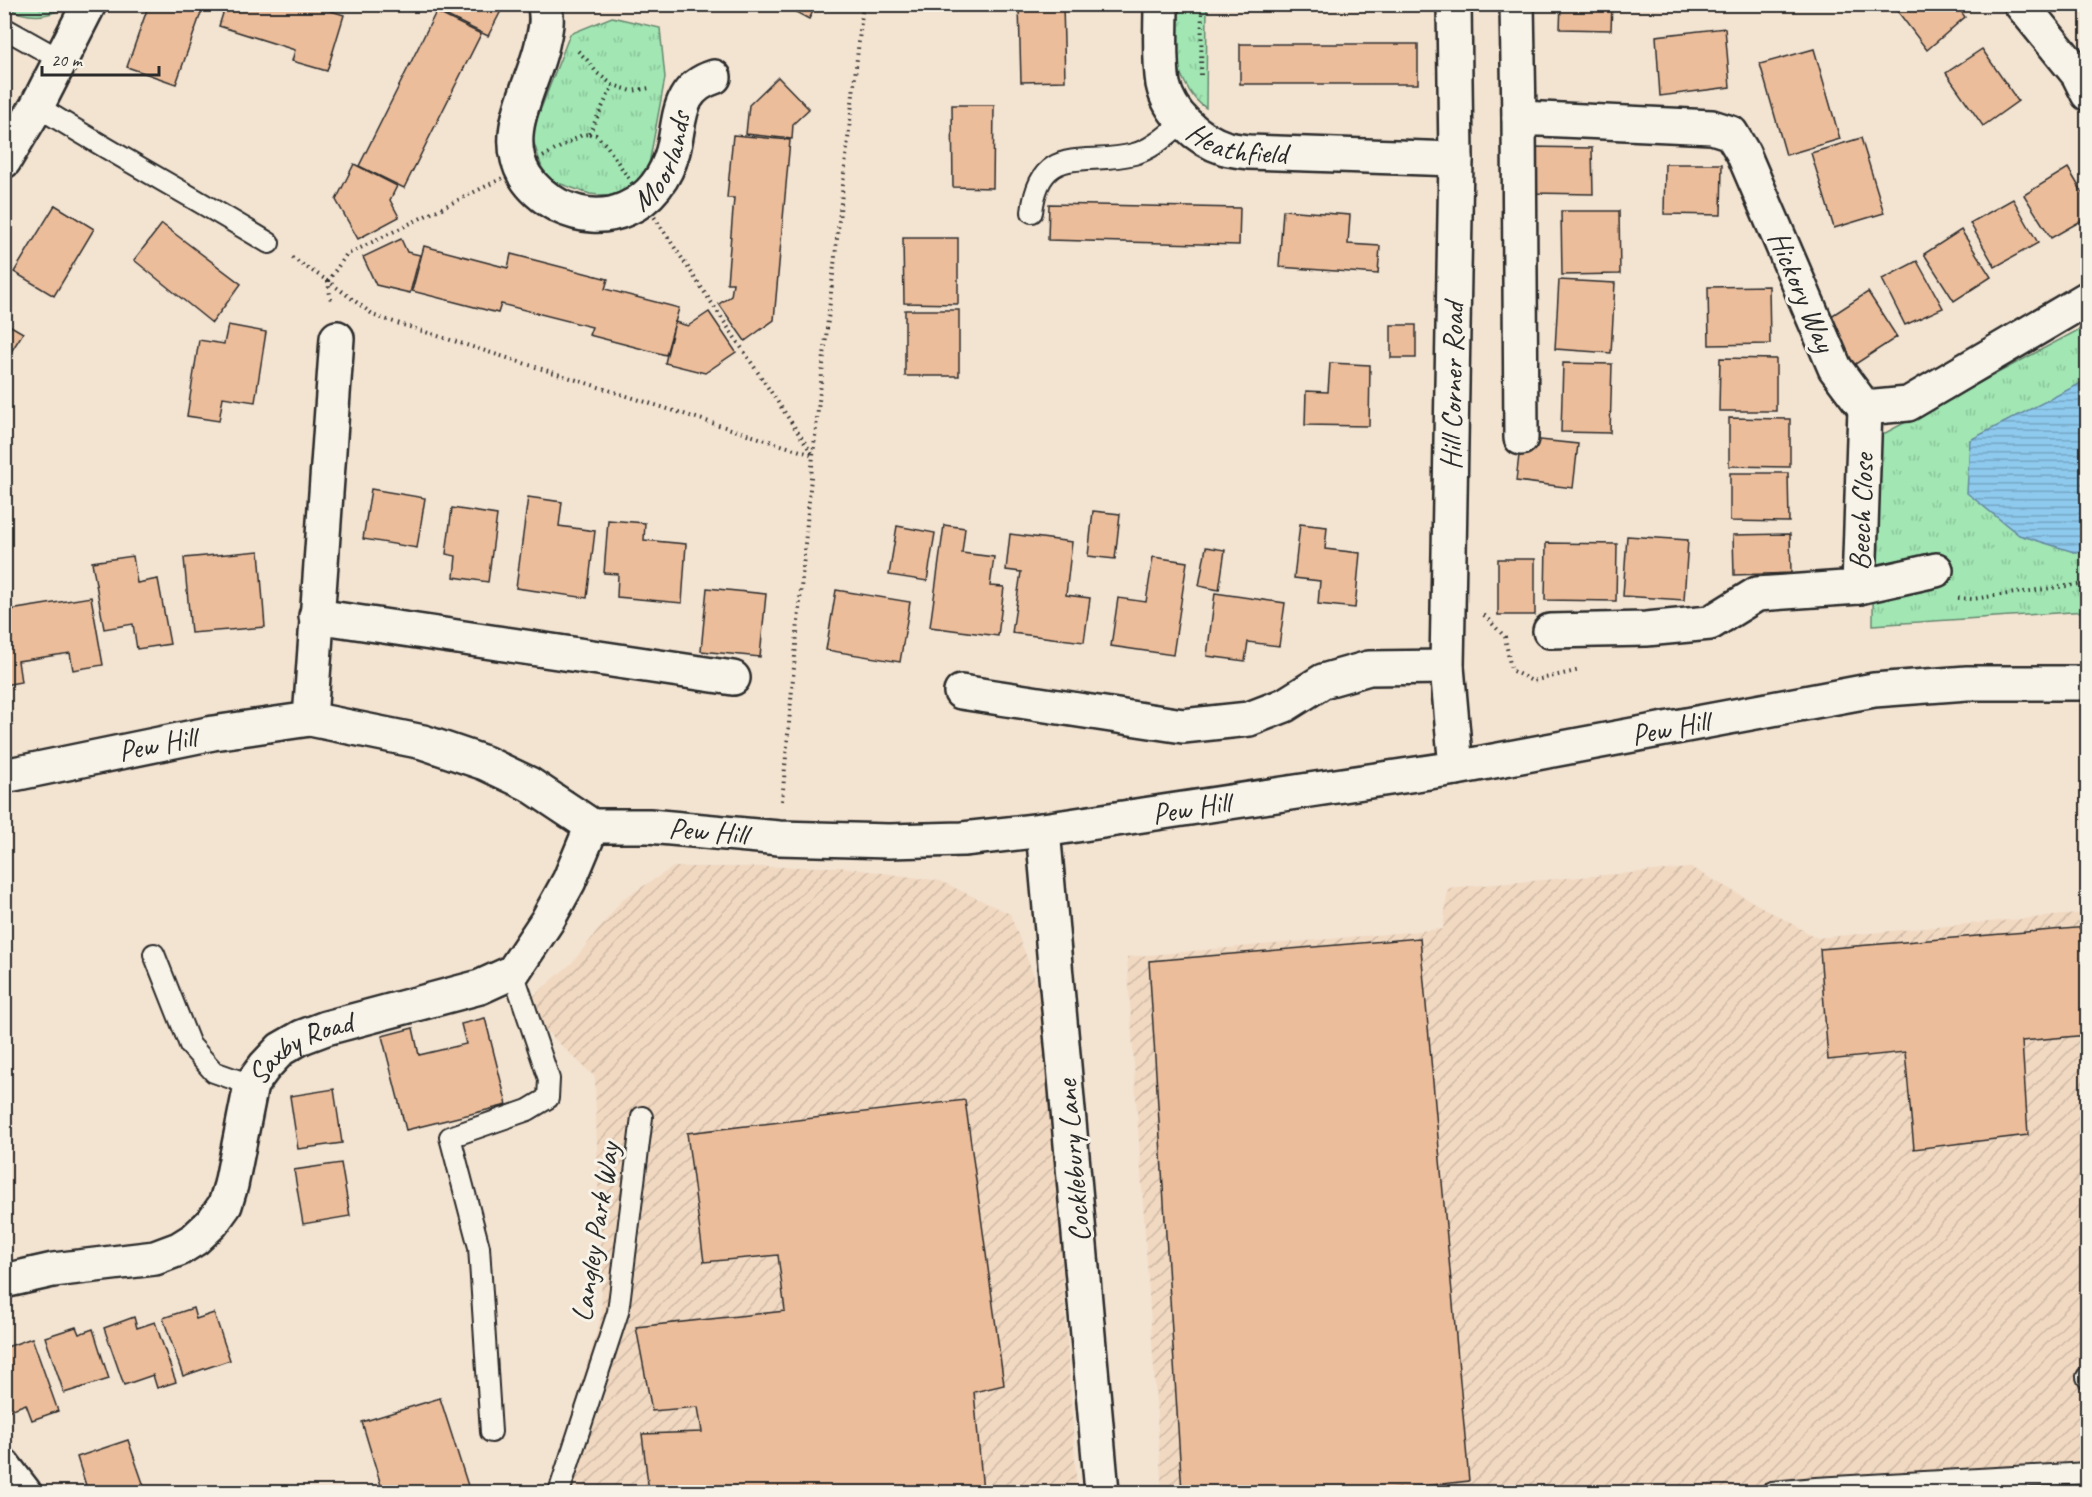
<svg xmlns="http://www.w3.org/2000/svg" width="2092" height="1497" font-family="Caveat,sans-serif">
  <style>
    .industrial { fill: url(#industrial-furrows) }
    .grass { fill: url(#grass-tufts); stroke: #66886f; stroke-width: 1.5 }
    .water { fill: url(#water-rules); stroke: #668aa0; stroke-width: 1.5 }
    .building { fill: #ebbd9b; stroke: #2b2b2b; stroke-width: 1.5 }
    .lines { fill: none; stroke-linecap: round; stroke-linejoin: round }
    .service-casing { stroke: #2b2b2b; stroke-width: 24 }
    .minor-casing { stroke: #2b2b2b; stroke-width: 38 }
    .secondary-casing { stroke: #2b2b2b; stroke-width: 38 }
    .path { stroke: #2b2b2b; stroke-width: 4; stroke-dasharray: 1.5 4.5; stroke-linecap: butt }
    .service { stroke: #f7f3e8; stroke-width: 20 }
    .minor { stroke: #f7f3e8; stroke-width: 33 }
    .secondary { stroke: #f7f3e8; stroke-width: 33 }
    .labels { text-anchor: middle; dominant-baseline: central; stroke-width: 6; stroke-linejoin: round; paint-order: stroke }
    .street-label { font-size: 30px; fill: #2b2b2b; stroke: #f7f3e8 }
  </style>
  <defs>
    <pattern id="industrial-furrows" width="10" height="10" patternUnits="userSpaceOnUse" patternTransform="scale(1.5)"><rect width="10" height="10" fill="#f1d8c1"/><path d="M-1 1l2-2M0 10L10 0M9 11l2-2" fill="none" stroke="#cfbaa6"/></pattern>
    <pattern id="grass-tufts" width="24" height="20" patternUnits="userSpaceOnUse" patternTransform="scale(1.5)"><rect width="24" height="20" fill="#a1e6b3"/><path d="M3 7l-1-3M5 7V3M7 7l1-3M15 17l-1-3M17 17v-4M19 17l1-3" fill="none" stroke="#8bc59a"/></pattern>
    <pattern id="water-rules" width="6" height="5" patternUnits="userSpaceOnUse" patternTransform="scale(1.5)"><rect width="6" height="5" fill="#8ecaee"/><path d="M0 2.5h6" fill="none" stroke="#74a4c1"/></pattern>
  </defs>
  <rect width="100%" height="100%" fill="#f3e3d1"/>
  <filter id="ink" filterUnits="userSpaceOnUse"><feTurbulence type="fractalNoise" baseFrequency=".0167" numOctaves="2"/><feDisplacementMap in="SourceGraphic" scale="12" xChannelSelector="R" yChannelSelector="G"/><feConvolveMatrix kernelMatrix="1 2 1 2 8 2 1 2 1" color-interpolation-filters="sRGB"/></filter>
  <g filter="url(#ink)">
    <!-- industrial -->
    <g class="industrial">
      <polygon points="674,867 839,867 940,881 1010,914 1045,1005 1077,1492 549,1492 602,1314 595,1077 521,1007 572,963 623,899"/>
      <polygon points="1692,868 1817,938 2087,913 2087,1492 1162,1492 1127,957 1443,929 1448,888"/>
    </g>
    <!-- grass -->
    <g class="grass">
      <path d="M4 5 5 4 68 5C48 19 26 18 5 7Z"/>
      <path d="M1173 5H1207L1206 108C1189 98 1178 71 1175 52 1172 37 1174 20 1173 5Z"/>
      <polygon points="612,17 660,28 665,78 649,164 638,183 628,190 608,196 590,194 552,181 542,168 531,134 570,34"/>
      <polygon points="2087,327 2087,611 1873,625 1874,439 2082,328"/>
    </g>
    <!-- water -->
    <polygon class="water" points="2087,380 2087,552 2074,552 2019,535 1967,493 1970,440"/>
    <!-- building -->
    <g class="building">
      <polygon points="149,4 184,4 202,10 176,84 127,67"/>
      <polygon points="226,4 309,4 344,15 327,71 292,61 295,50 219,26"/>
      <polygon points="446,4 502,4 503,7 488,36 441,13"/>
      <polygon points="781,4 817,4 809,19"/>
      <polygon points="1561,4 1612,4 1611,30 1560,29"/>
      <polygon points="1892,4 1956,4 1965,17 1927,50"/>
      <polygon points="1063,5 1065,81 1021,82 1019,6"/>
      <polygon points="436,12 481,34 404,188 359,166"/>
      <polygon points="1725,28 1730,87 1660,96 1656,36"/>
      <rect x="1240" y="44" width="178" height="40"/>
      <polygon points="1814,49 1840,139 1786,155 1760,64"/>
      <polygon points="1982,49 2018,101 1983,126 1946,73"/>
      <polygon points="778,77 809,109 793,124 792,139 746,134 749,105"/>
      <polygon points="952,105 994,105 993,188 953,187"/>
      <polygon points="733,135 790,140 774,320 745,341 719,304 731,296 733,283 727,283 734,198 727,198"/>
      <polygon points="1861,138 1884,213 1834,228 1811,153"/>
      <polygon points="1531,147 1592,148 1593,194 1531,193"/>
      <polygon points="354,164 397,186 390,200 399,217 358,239 336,200"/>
      <polygon points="1665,164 1722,164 1721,215 1664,214"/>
      <polygon points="2068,168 2088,202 2088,217 2051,238 2024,195"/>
      <polygon points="2013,199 2038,243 1995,267 1970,223"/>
      <polygon points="1049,204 1240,208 1239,245 1048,240"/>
      <polygon points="55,205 94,229 54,296 14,272"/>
      <polygon points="1283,210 1350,215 1348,244 1380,246 1378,274 1279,267"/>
      <polygon points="1561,211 1619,211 1620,274 1562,275"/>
      <polygon points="162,224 241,284 212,323 134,260"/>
      <polygon points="1961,230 1991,277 1954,301 1924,254"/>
      <polygon points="903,238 958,238 958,304 904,303"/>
      <polygon points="401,239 407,252 420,255 410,293 376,285 363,257"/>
      <polygon points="424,246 508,268 511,254 608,279 605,289 679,308 666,355 589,335 592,327 501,304 498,313 412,291"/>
      <polygon points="1917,261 1943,308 1905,325 1882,279"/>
      <polygon points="1559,280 1615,283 1611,353 1555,349"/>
      <polygon points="1769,286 1770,344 1709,345 1708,287"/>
      <polygon points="1868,292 1897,337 1854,365 1825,320"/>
      <rect x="905" y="310" width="54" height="66"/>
      <polygon points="709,312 736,352 705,373 665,363 675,322 688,326"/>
      <polygon points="4,322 23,333 4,363"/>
      <polygon points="228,325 266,332 255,402 223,397 219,421 187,416 199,340 224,344"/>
      <rect x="1391" y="325" width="25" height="33"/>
      <polygon points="1720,358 1776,359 1776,411 1719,411"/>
      <polygon points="1330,363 1370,365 1369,426 1305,425 1306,391 1328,392"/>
      <polygon points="1563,363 1612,364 1610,433 1561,432"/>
      <polygon points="1729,418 1790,419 1790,467 1729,466"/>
      <polygon points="1521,438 1578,444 1573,488 1516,481"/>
      <polygon points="1730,473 1788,473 1789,522 1730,521"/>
      <polygon points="371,489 425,498 417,548 363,539"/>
      <polygon points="528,497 562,502 559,526 595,531 587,598 516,588"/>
      <polygon points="452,508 497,515 488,582 454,577 456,556 446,554"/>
      <polygon points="1093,511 1120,514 1115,559 1088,556"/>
      <polygon points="608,520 645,523 644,540 686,544 682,603 617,597 618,574 604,573"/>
      <polygon points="1300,524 1327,527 1325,549 1360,553 1355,608 1318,604 1320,581 1294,578"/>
      <polygon points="944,525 965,528 962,553 994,557 990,586 1004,587 998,636 930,627"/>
      <polygon points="897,526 935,533 927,581 889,575"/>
      <polygon points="1010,534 1072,542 1066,595 1090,598 1084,642 1012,633 1021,572 1006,570"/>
      <polygon points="1790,534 1791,573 1734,575 1733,535"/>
      <polygon points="1627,536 1688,540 1684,600 1623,596"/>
      <polygon points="1546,543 1617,544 1616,601 1545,600"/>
      <polygon points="1206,547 1225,550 1219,590 1199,586"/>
      <polygon points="259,551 265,627 191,633 184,558"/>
      <polygon points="133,556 137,583 158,579 170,644 137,649 133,624 104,629 92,562"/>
      <polygon points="1153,557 1187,562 1173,655 1111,646 1118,598 1146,602"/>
      <rect x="1498" y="559" width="37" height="56"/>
      <polygon points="707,588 766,594 760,657 701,651"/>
      <polygon points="836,590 910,602 900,662 826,650"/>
      <polygon points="1215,593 1285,603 1279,646 1248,642 1245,661 1207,656"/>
      <polygon points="91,597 103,665 73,670 70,653 18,661 21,682 4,685 4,611"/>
      <polygon points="2088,927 2088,1035 2022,1041 2028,1135 1914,1149 1905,1052 1828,1060 1820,949"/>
      <polygon points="1420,938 1469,1481 1369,1492 1182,1492 1149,961"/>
      <polygon points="485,1018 507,1105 406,1130 382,1036 413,1028 419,1055 466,1044 461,1024"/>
      <polygon points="334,1089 342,1143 298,1149 290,1096"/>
      <polygon points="965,1100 1004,1385 974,1392 983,1492 649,1492 642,1434 702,1432 698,1407 652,1411 636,1327 785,1311 778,1255 704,1262 687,1133"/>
      <polygon points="341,1163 350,1216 303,1224 294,1170"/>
      <polygon points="193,1308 196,1319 214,1313 230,1360 183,1376 163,1318"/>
      <polygon points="134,1317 137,1328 155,1322 176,1382 157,1388 153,1375 124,1385 104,1328"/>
      <polygon points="76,1327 79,1334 93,1329 109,1379 64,1393 45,1337"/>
      <polygon points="32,1338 58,1411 32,1420 26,1404 5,1412 4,1359 7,1358 4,1348"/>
      <polygon points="440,1398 470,1492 383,1492 362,1422"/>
      <polygon points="128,1440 146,1492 88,1492 77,1457"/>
    </g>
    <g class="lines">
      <defs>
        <g id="service">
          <polyline points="4,28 61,60"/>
          <path d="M37 106C113 154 192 196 269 243"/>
          <path d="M1032 212C1040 141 1086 167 1134 154 1153 149 1168 134 1183 122"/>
          <polyline points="154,954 190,1045 214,1072 251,1085"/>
          <polyline points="2087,1377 2088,1379"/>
          <polyline points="491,1432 479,1247 450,1137 528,1110 548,1098 549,1079 513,972"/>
          <polyline points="559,1492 618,1312 642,1117"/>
          <polyline points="1772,1492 1816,1488 2088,1473"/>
        </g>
        <g id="minor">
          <path id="s1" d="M544 4C548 17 546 28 543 40 535 84 499 132 525 176 533 189 546 199 559 206 580 216 604 219 626 209 650 199 666 177 673 151 681 119 676 89 714 77"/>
          <path id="s2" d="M1161 4C1161 30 1159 58 1163 84 1169 113 1197 139 1225 148 1232 150 1240 151 1248 152L1456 159"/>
          <polyline points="1454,4 1456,159 1447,667 1456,768"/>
          <polyline points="1517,4 1519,118"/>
          <polyline points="2021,4 2078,74 2088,94"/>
          <polyline points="4,161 37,106 89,4"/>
          <polyline points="1521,438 1519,118 1712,127 1731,133 1743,153 1835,368 1865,408 1908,404 2088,298"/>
          <polyline points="1859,587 1936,570"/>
          <polyline points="316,616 733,678"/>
          <polyline points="1550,631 1646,629 1710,623 1757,594 1859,587 1865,408"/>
          <polyline points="961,692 1183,726 1249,719 1285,705 1323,681 1369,668 1447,667"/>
          <polyline points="310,719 337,338"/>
          <polyline points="1043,830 1102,1492"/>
          <path id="s3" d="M4 1281 53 1270 155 1258 179 1249 195 1239 212 1223 225 1205 231 1185 251 1085 265 1066 281 1049 302 1037 326 1028 480 987 513 972 547 921 569 881 592 826"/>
          <polyline points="4,1466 24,1492"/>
        </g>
        <polyline id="secondary" points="4,776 213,733 310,719 423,742 485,763 529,784 592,826 649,826 779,838 889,841 963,839 1043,830 1456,768 1874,690 1967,683 2088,683"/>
      </defs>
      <!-- service casing -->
      <use href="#service" class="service-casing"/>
      <!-- minor casing -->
      <use href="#minor" class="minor-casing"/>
      <!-- secondary casing -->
      <use href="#secondary" class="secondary-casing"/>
      <!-- path -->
      <g class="path">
        <polyline points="578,51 587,60 597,73 613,85 632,91 650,88"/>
        <polyline points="1201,75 1202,4"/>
        <polygon points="589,134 596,135 607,146 813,455 375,316 328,281 346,255 521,169 582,135"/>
        <polyline points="589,134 613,85"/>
        <polyline points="292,258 328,281 331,302"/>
        <polyline points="1958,598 1972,599 2088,583"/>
        <polyline points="1484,615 1505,637 1511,670 1532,681 1580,670"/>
        <polyline points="782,801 813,455 863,4"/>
      </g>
      <!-- service -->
      <use href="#service" class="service"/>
      <!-- minor -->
      <use href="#minor" class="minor"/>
      <!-- secondary -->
      <use href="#secondary" class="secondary"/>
    </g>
  </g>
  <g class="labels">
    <!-- street labels -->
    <g class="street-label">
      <text stroke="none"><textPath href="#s2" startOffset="184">Heathfield</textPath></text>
      <text stroke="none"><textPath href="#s1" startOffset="357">Moorlands</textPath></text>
      <text transform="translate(1802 291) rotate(67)">Hickory Way</text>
      <text transform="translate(1452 386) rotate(-89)">Hill Corner Road</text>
      <text transform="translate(1861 512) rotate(-88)">Beech Close</text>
      <text transform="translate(1670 728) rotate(-11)">Pew Hill</text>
      <text transform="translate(157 744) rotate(-11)">Pew Hill</text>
      <text transform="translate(1191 808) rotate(-9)">Pew Hill</text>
      <text transform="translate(708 831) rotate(5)">Pew Hill</text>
      <text stroke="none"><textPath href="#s3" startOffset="430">Saxby Road</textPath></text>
      <text transform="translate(1073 1161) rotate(-95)">Cocklebury Lane</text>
      <text transform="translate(595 1232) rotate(-81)">Langley Park Way</text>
    </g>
  </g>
  <!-- margin -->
  <rect width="2092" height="1497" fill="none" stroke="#f7f3e8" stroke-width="24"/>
  <rect x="12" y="12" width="2068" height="1473" fill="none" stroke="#2b2b2b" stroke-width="2" filter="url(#ink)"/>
  <!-- scale -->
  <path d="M42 66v9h117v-9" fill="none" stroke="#2b2b2b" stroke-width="3"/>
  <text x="51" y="66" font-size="18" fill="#2b2b2b" stroke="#f7f3e8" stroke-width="4.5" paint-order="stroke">20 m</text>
</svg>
